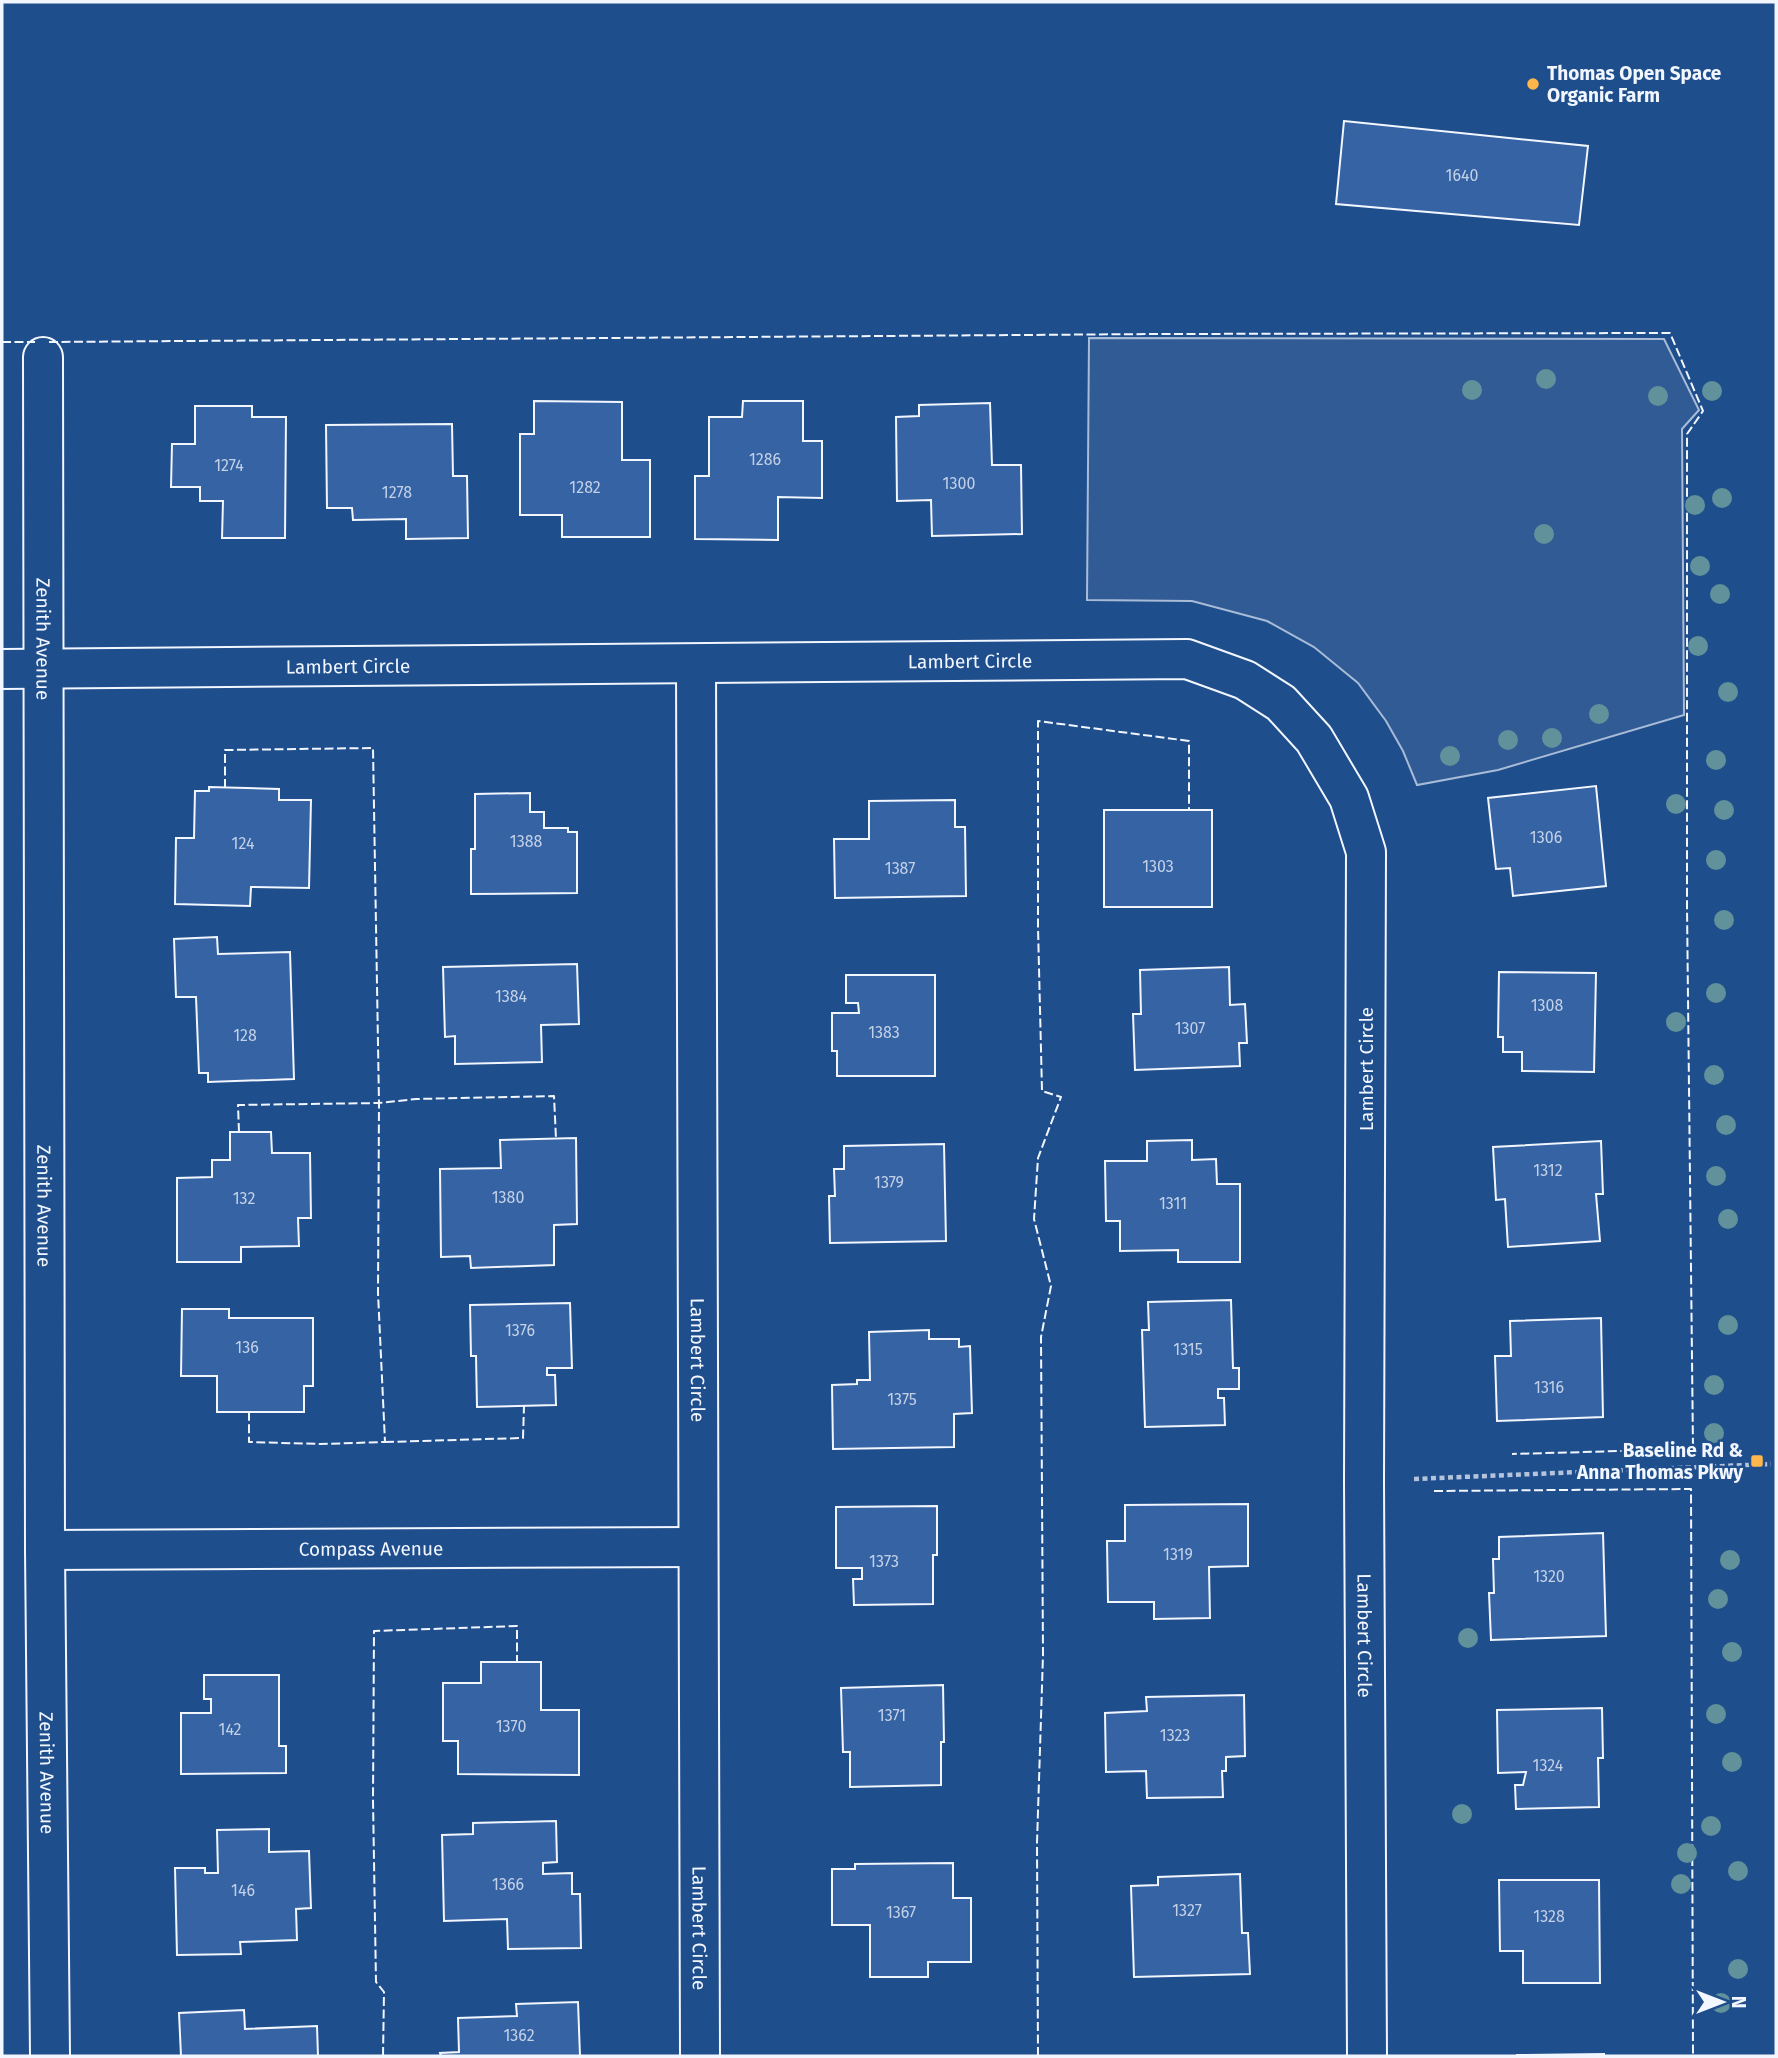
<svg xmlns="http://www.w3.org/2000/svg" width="1778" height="2058" font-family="'Fira Sans',sans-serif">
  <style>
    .built { fill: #305b95; stroke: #a8bbd7; stroke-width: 2 }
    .building { fill: #3563a3; stroke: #f2f6ff; stroke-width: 2 }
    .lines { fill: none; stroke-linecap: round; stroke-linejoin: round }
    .minor-casing { stroke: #f2f6ff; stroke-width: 42 }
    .path { stroke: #b3c4dc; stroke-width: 4.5; stroke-dasharray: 5 3.5; stroke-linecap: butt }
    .minor { stroke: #1f4e8c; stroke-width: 38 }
    .fence { stroke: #f2f6ff; stroke-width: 2; stroke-dasharray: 9 3.5; stroke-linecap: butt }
    .tree { fill: #61919a }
    .poi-dot { fill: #ffb74d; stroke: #1f4e8c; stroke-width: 2.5 }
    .labels { text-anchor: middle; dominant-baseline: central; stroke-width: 5; stroke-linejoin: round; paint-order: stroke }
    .number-label { font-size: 16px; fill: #c3d1e8 }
    .poi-label { font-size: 19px; font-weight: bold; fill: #f2f6ff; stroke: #1f4e8c; text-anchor: start }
    .street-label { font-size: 19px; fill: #f2f6ff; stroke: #1f4e8c }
  </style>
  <rect width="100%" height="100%" fill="#1f4e8c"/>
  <!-- built -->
  <polygon class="built" points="1089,338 1664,339 1699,410 1682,429 1684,715 1498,770 1417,785 1403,751 1386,721 1358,683 1314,647 1267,621 1192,601 1087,600"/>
  <!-- building -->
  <g class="building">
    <polygon points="1344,121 1588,146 1579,225 1336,204"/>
    <polygon points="534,401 622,402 622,460 650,460 650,537 562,537 562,515 520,515 520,434 534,434"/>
    <polygon points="743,401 803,401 803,441 822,441 822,498 778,497 778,540 695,539 695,476 709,476 709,417 742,417"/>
    <polygon points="990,403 992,465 1021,465 1022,534 932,536 931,500 897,501 896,417 919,416 919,405"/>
    <polygon points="195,406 252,406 252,417 286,417 285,538 222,538 223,501 200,501 200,487 171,487 172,444 195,444"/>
    <polygon points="452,424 453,476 467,476 468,538 406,539 406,519 353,520 352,508 327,508 326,425"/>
    <polygon points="1596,786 1606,886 1513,896 1510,868 1496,869 1488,798"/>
    <polygon points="209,787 279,789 279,800 311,800 309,888 251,887 250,906 175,904 176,838 194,838 195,791 209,791"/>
    <polygon points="530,793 530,812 544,812 544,828 568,828 568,832 577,832 577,893 471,894 471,849 475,849 475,794"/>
    <polygon points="955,800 955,827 965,827 966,896 835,898 834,839 869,839 869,801"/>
    <rect x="1104" y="810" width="108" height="97"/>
    <polygon points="217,937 218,954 290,952 294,1079 208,1082 208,1073 199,1073 196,997 176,997 174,939"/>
    <polygon points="577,964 579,1024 541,1025 542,1062 455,1064 455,1036 445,1037 443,967"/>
    <polygon points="1229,967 1230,1005 1245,1004 1247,1043 1239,1043 1240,1066 1135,1070 1133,1014 1141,1014 1140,970"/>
    <polygon points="1499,972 1596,973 1594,1072 1522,1071 1522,1052 1503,1052 1503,1037 1498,1037"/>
    <polygon points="846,975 935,975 935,1076 837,1076 837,1051 832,1051 832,1013 859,1013 858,1003 846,1003"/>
    <polygon points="230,1132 271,1132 272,1153 310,1153 311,1218 298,1218 299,1246 241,1247 241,1262 177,1262 177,1178 212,1177 212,1160 230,1160"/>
    <polygon points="576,1138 577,1224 554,1225 554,1265 471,1268 470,1256 441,1257 440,1169 501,1168 500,1140"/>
    <polygon points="1192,1140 1192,1160 1216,1159 1217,1184 1240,1184 1240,1262 1178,1262 1178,1250 1120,1251 1120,1221 1106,1221 1105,1161 1147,1161 1147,1141"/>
    <polygon points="1601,1141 1603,1194 1596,1194 1600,1241 1508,1247 1505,1199 1496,1200 1493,1147"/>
    <polygon points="944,1144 946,1241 830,1243 829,1196 835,1196 834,1169 844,1169 844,1146"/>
    <polygon points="1231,1300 1233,1368 1239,1368 1239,1389 1218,1389 1218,1398 1224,1398 1225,1425 1145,1427 1142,1330 1149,1330 1148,1302"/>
    <polygon points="570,1303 572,1368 547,1368 547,1375 555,1375 556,1405 477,1407 476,1356 471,1356 470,1305"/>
    <polygon points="182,1309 229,1309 229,1318 313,1318 313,1386 304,1386 304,1412 217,1412 217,1376 181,1376"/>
    <polygon points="1601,1318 1603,1417 1497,1421 1495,1356 1511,1356 1510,1321"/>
    <polygon points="929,1330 929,1339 959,1339 959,1347 970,1346 972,1413 954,1414 954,1447 833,1449 832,1385 857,1384 857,1380 870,1380 869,1332"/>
    <polygon points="1248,1504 1248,1566 1209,1567 1210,1618 1154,1619 1154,1602 1108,1602 1107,1541 1125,1541 1125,1505"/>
    <polygon points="937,1506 937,1555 933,1555 933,1604 854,1605 853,1579 862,1579 862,1568 836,1568 836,1507"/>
    <polygon points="1603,1533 1606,1636 1491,1640 1489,1593 1494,1593 1493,1559 1499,1559 1499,1537"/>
    <polygon points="481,1662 541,1662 541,1710 579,1710 579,1775 458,1774 458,1741 443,1741 443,1683 481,1683"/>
    <polygon points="204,1675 279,1675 279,1746 286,1746 286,1773 181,1774 181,1713 211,1713 211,1699 204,1699"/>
    <polygon points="943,1685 944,1742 941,1742 941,1785 850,1787 850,1752 843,1752 841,1688"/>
    <polygon points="1244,1695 1245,1756 1226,1757 1226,1771 1222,1771 1223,1797 1147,1798 1146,1771 1106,1772 1105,1713 1147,1711 1146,1697"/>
    <polygon points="1602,1708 1603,1758 1598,1758 1599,1807 1516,1809 1515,1785 1523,1785 1526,1772 1498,1773 1497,1710"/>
    <polygon points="556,1821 557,1862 543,1863 543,1874 572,1873 572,1894 580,1894 581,1948 508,1949 507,1919 444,1921 442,1835 473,1834 473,1823"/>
    <polygon points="269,1829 269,1852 309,1851 311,1908 296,1909 297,1940 240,1942 241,1954 177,1955 175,1868 205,1868 205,1873 218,1873 217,1830"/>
    <polygon points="953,1863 953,1898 971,1898 971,1962 928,1962 928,1977 870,1977 870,1925 832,1925 832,1869 855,1869 855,1864"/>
    <polygon points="1240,1874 1242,1933 1248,1933 1250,1974 1134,1977 1131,1886 1158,1885 1158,1877"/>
    <polygon points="1499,1880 1599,1880 1600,1983 1523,1983 1523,1951 1500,1951"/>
    <polygon points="578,2002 580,2056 441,2056 440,2053 459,2052 458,2018 517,2016 516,2004"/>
    <polygon points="244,2010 245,2029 317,2026 318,2056 181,2056 179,2013"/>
    <polygon points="1604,2054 1604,2056 1517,2056 1517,2055"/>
  </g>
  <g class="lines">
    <defs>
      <g id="minor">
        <path id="s1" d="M43 357 45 1550 50 2056"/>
        <path id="s2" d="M696 664 700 2056"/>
        <path id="s3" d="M2 669 1187 659 1245 680 1281 703 1314 739 1349 798 1366 852 1364 1481 1367 2056"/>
        <path id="s4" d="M45 1550 697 1547"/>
      </g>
    </defs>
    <!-- minor casing -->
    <use href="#minor" class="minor-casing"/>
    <!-- path -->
    <polyline class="path" points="1414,1479 1771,1464"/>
    <!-- minor -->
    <use href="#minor" class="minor"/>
    <!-- fence -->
    <g class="fence">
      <polyline points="2,342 35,342"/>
      <polyline points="49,342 1159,334 1670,333 1703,411 1687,434 1687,907 1693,1449 1512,1454"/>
      <polyline points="225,788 225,750 373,748 379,1103 378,1293 385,1442 320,1444 249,1442 249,1412"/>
      <polyline points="239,1132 238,1105 379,1103 416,1099 554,1096 556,1139"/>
      <polyline points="385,1442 523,1438 524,1406"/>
      <polyline points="1434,1491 1691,1489 1693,2056"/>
      <polyline points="383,2056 384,1992 376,1982 373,1800 374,1631 517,1626 517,1662"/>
      <polyline points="1038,2056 1037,1843 1043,1655 1041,1337 1051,1286 1034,1219 1038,1158 1061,1097 1042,1091 1038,927 1038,721 1189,741 1189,810"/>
    </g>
  </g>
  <!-- trees -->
  <g class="tree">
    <circle cx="1546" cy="379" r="10"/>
    <circle cx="1472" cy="390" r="10"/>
    <circle cx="1712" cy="391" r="10"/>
    <circle cx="1658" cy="396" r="10"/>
    <circle cx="1722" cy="498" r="10"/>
    <circle cx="1695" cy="505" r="10"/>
    <circle cx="1544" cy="534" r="10"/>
    <circle cx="1700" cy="566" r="10"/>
    <circle cx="1720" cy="594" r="10"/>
    <circle cx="1698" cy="646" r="10"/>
    <circle cx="1728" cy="692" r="10"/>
    <circle cx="1599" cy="714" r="10"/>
    <circle cx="1552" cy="738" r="10"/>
    <circle cx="1508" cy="740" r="10"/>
    <circle cx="1450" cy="756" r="10"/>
    <circle cx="1716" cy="760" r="10"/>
    <circle cx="1676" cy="804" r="10"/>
    <circle cx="1724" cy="810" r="10"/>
    <circle cx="1716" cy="860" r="10"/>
    <circle cx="1724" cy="920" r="10"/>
    <circle cx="1716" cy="993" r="10"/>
    <circle cx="1676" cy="1022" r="10"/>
    <circle cx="1714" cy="1075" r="10"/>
    <circle cx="1726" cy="1125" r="10"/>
    <circle cx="1716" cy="1176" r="10"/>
    <circle cx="1728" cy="1219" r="10"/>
    <circle cx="1728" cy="1325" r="10"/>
    <circle cx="1714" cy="1385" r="10"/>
    <circle cx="1714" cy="1433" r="10"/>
    <circle cx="1730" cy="1560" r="10"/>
    <circle cx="1718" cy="1599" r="10"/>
    <circle cx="1468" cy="1638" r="10"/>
    <circle cx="1732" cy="1652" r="10"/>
    <circle cx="1716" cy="1714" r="10"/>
    <circle cx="1732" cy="1762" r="10"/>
    <circle cx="1462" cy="1814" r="10"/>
    <circle cx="1711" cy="1826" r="10"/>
    <circle cx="1687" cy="1853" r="10"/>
    <circle cx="1738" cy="1871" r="10"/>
    <circle cx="1681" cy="1884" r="10"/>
    <circle cx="1738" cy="1969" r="10"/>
    <circle cx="1721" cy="2003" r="10"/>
  </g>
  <!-- markers -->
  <g class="poi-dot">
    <circle cx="1533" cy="84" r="7"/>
    <rect x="1750" y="1454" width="14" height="14" rx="3.5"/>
  </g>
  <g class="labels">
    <!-- number labels -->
    <g class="number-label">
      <text x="1462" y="175">1640</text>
      <text x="765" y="459">1286</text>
      <text x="229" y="465">1274</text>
      <text x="959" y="483">1300</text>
      <text x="585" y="487">1282</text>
      <text x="397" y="492">1278</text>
      <text x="1546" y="837">1306</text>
      <text x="526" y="841">1388</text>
      <text x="243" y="843">124</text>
      <text x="1158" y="866">1303</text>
      <text x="900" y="868">1387</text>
      <text x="511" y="996">1384</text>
      <text x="1547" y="1005">1308</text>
      <text x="1190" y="1028">1307</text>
      <text x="884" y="1032">1383</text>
      <text x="245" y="1035">128</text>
      <text x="1548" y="1170">1312</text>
      <text x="889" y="1182">1379</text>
      <text x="508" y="1197">1380</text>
      <text x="244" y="1198">132</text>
      <text x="1173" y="1203">1311</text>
      <text x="520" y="1330">1376</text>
      <text x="247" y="1347">136</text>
      <text x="1188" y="1349">1315</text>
      <text x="1549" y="1387">1316</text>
      <text x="902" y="1399">1375</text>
      <text x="1178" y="1554">1319</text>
      <text x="884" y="1561">1373</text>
      <text x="1549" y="1576">1320</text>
      <text x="892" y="1715">1371</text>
      <text x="511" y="1726">1370</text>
      <text x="230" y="1729">142</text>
      <text x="1175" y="1735">1323</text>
      <text x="1548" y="1765">1324</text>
      <text x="508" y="1884">1366</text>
      <text x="243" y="1890">146</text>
      <text x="1187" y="1910">1327</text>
      <text x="901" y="1912">1367</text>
      <text x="1549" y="1916">1328</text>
      <text x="519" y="2035">1362</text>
    </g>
    <!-- poi labels -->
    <g class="poi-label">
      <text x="1547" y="73">Thomas Open Space<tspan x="1547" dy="22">Organic Farm</tspan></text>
      <text x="1743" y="1450" text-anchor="end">Baseline Rd &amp;<tspan x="1743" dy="22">Anna Thomas Pkwy</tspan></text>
    </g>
    <!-- street labels -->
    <g class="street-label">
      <text stroke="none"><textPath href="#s1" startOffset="282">Zenith Avenue</textPath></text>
      <text stroke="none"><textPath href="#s3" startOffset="968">Lambert Circle</textPath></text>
      <text stroke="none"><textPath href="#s3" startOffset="346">Lambert Circle</textPath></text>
      <text transform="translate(1366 1069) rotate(-90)">Lambert Circle</text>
      <text stroke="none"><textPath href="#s1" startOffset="849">Zenith Avenue</textPath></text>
      <text stroke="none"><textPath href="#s2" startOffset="696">Lambert Circle</textPath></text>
      <text stroke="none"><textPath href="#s4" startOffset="326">Compass Avenue</textPath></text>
      <text stroke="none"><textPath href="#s3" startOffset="2247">Lambert Circle</textPath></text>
      <text stroke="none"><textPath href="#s1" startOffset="1416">Zenith Avenue</textPath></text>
      <text stroke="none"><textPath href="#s2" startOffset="1264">Lambert Circle</textPath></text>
    </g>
  </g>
  <!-- border -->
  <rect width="1778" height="2058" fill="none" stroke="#f2f6ff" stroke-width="7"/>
  <!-- north arrow -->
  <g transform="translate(1722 2002) rotate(90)" stroke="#1f4e8c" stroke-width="5" paint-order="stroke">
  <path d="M0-5L12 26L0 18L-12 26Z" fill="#f2f6ff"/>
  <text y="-10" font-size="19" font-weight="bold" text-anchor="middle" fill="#f2f6ff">N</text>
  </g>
</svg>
